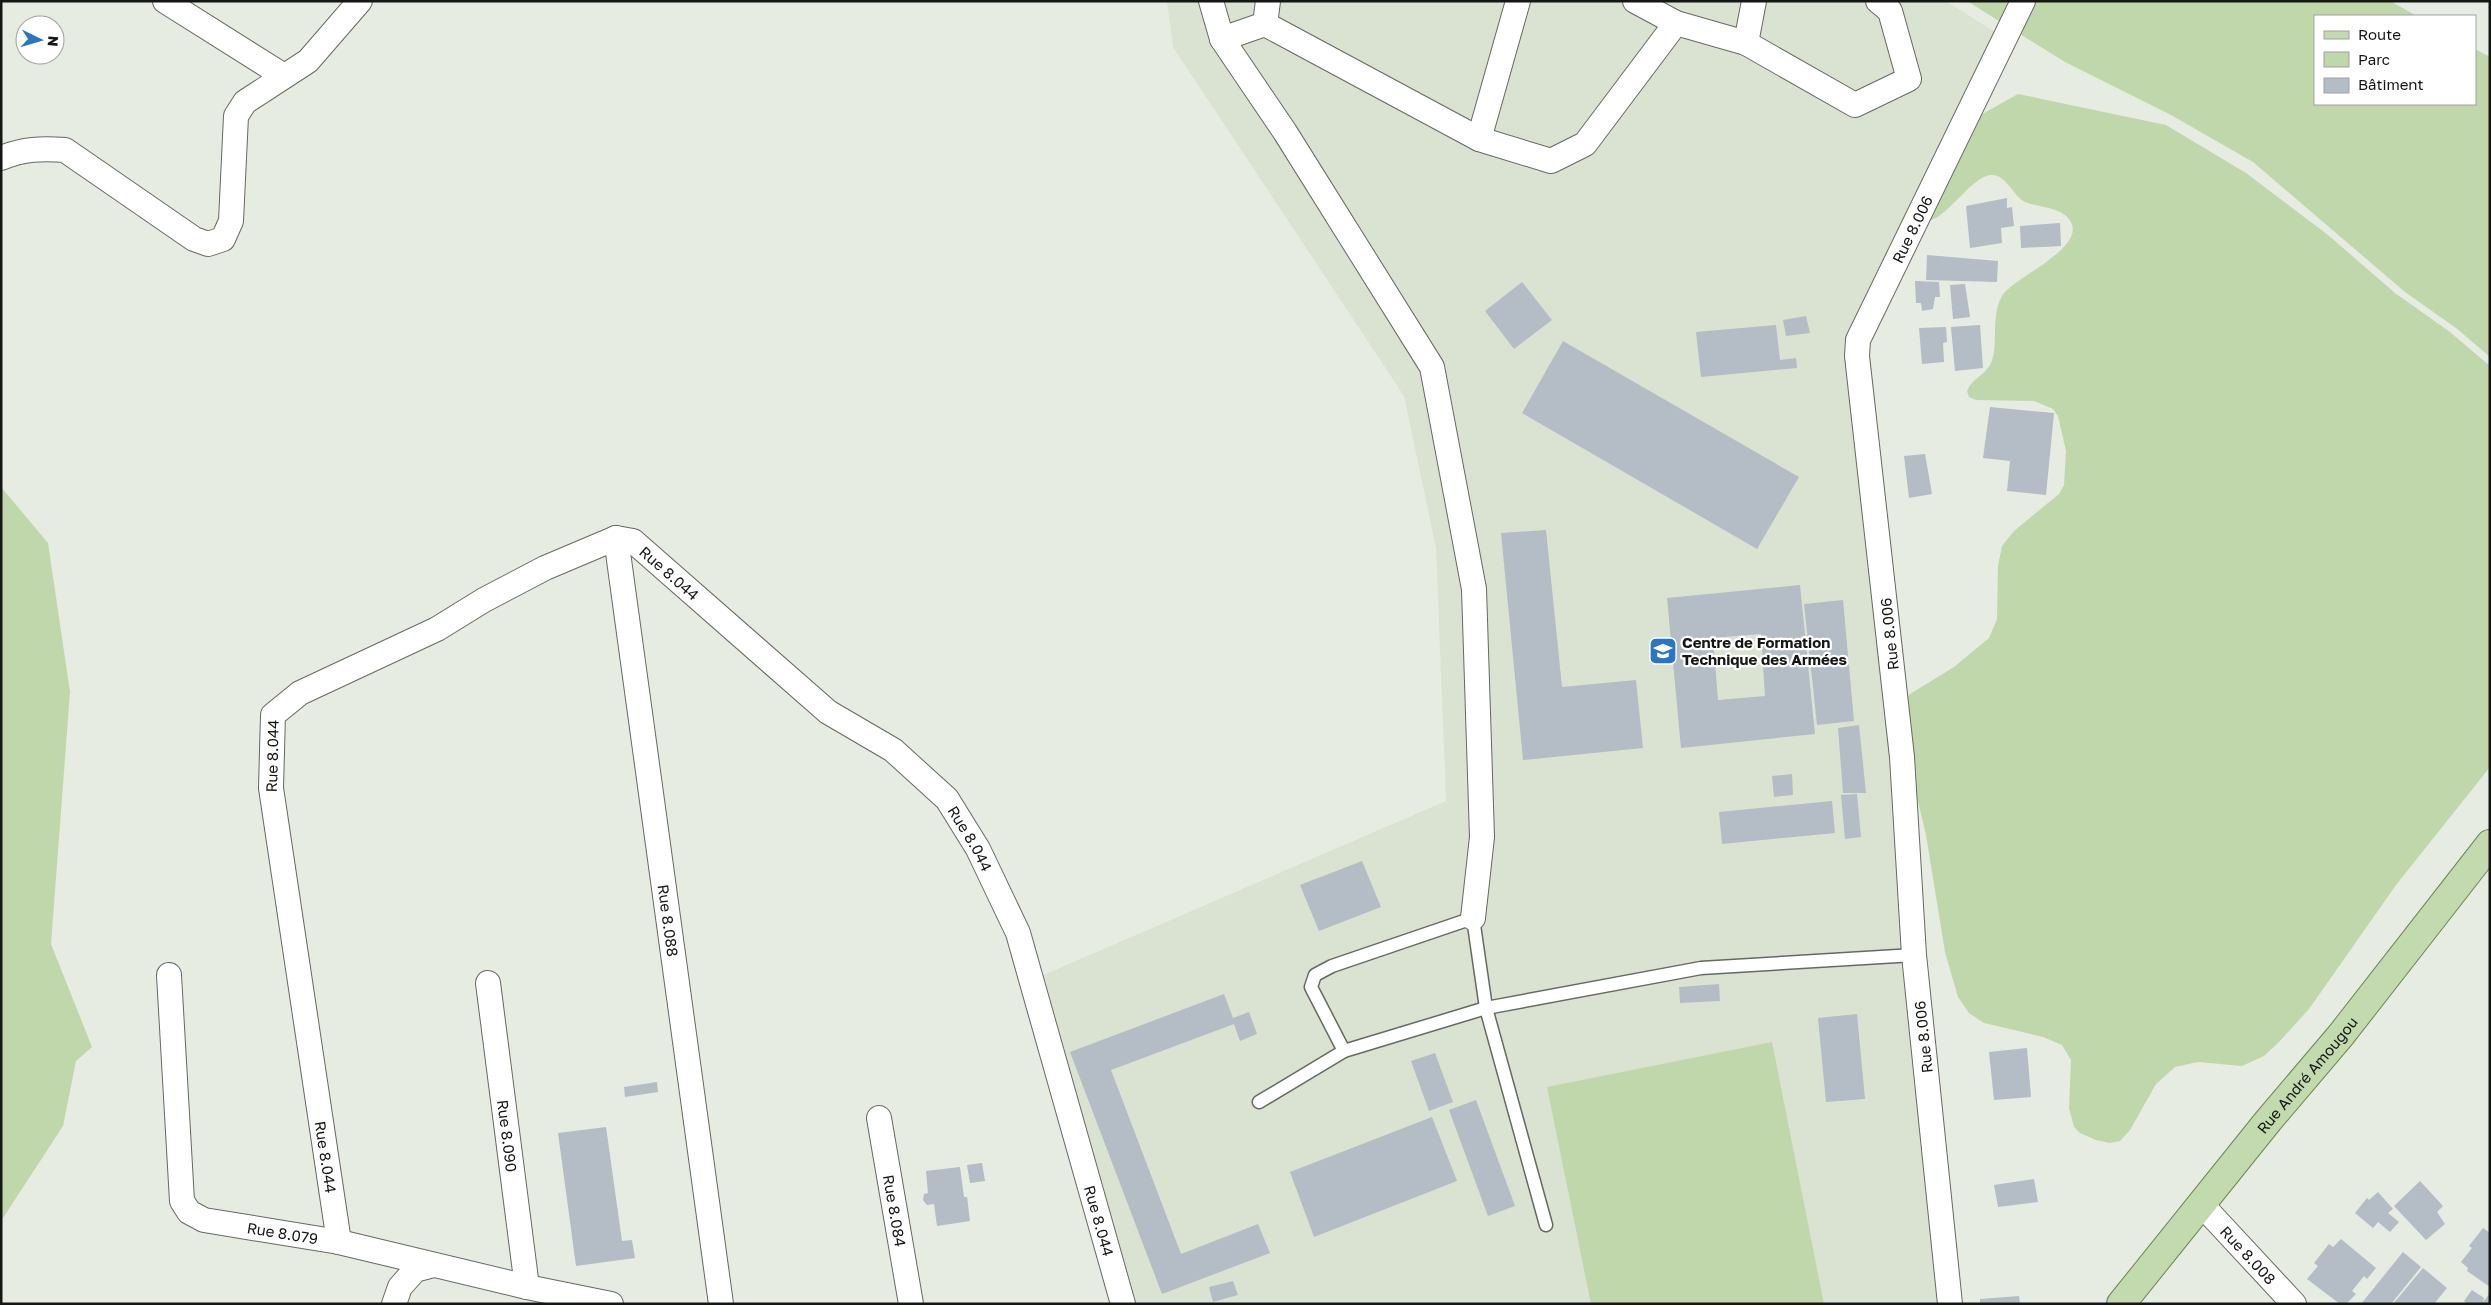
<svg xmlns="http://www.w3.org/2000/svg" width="2491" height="1305" font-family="'Golos Text',sans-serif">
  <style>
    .built { fill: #dae3d2 }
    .green { fill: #bfd7aa }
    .building { fill: #b4bcc5; fill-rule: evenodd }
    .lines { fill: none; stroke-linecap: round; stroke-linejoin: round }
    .lane-casing { stroke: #656a61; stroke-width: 15 }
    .street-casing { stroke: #656a61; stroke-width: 26 }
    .primary-casing { stroke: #6b8654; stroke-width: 30 }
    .lane { stroke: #fff; stroke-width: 12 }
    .street { stroke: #fff; stroke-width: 24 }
    .primary { stroke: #c2daad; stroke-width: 28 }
    .labels { text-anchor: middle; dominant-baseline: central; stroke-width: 4.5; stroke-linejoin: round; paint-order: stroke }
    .street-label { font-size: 15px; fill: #151714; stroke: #fff }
    .poi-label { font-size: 15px; font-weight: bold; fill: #151714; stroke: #fff; text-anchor: start }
  </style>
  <rect width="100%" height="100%" fill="#e6ece2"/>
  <!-- built -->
  <polygon class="built" points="1167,1 1946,1 1995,32 1852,340 1947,1304 1132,1304 1034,979 1446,801 1436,548 1404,396 1173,47"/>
  <!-- green -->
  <g class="green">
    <polygon points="1967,1 2390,1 2417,16 2315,16 2315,104 2475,104 2475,49 2490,57 2490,357 2456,328 2405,292 2253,162 2171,115 2065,62"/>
    <path d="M2018 94 2166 125 2246 173 2328 235 2395 293 2450 332 2490 366V767L2396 885 2309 1009 2279 1042 2264 1056 2242 1066 2198 1062 2175 1067 2156 1084 2130 1130 2120 1141 2110 1143 2096 1140 2080 1133 2074 1127 2069 1108 2071 1060 2062 1045 2043 1037 1984 1023 1969 1013 1958 997 1945 952 1926 835 1911 772 1905 701 1910 694 1954 667 1989 638 1997 619 1998 566 2002 546 2014 531 2059 494 2064 485 2066 451 2058 416 2053 409 2034 401 1976 400 1969 397 1967 391C1972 378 1986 375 1991 363 1999 346 1990 317 2002 296 2012 277 2099 244 2065 215 2055 207 2037 207 2025 202 2013 196 2006 173 1990 175 1970 178 1946 220 1927 221L1961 126Z"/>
    <polygon points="1,487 48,543 70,692 51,944 92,1047 76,1061 63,1126 1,1221"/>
    <polygon points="1772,1042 1824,1304 1591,1304 1547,1087"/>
  </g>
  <!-- building -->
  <g class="building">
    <polygon points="2007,198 2007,208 2012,207 2014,226 2001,228 2002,243 1970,248 1966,206"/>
    <polygon points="2060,223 2061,246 2021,248 2020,226"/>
    <polygon points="1927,255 1998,261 1997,282 1926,280"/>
    <polygon points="1915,281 1939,282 1940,297 1935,297 1933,309 1922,311 1921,303 1916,303"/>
    <polygon points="1522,282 1552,320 1514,349 1485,311"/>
    <polygon points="1965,284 1970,317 1953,319 1950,285"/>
    <polygon points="1806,316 1810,333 1786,336 1783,320"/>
    <polygon points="1776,325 1780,360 1796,358 1797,368 1701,377 1696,332"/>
    <polygon points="1980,325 1983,368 1955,371 1951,327"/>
    <polygon points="1946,327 1947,342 1943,343 1944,362 1922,364 1919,328"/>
    <polygon points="1563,341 1799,477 1757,549 1522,413"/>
    <polygon points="1990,407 2054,413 2046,495 2007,491 2010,461 1983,458"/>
    <polygon points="1925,454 1932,494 1909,498 1904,456"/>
    <polygon points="1546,530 1562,687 1636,680 1643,748 1523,760 1501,533"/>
    <path d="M1800 585 1815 734 1681 748 1667 598ZM1761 634 1765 696 1718 700 1713 638Z"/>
    <polygon points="1843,600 1854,721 1817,725 1804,604"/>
    <polygon points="1859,725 1866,793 1843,793 1838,728"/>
    <polygon points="1792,774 1793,795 1774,797 1772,776"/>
    <polygon points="1857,794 1861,837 1845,839 1841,795"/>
    <polygon points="1832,801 1835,833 1722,844 1719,812"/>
    <polygon points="1362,861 1381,907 1319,931 1300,885"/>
    <polygon points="1719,984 1720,1001 1680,1003 1679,987"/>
    <polygon points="1224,994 1233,1018 1249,1012 1257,1034 1240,1041 1234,1024 1111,1070 1181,1254 1258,1224 1270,1253 1162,1294 1070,1052"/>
    <polygon points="1857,1014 1865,1099 1826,1102 1818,1018"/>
    <polygon points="2027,1048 2031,1097 1994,1100 1989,1052"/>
    <polygon points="1435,1053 1453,1102 1429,1111 1411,1061"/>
    <polygon points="657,1082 658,1092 625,1097 624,1087"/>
    <polygon points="1476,1100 1515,1206 1488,1216 1449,1110"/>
    <polygon points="1432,1117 1457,1181 1314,1237 1290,1172"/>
    <polygon points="606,1127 622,1241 632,1240 635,1258 576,1266 558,1133"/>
    <polygon points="982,1163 985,1181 970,1183 967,1165"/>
    <polygon points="960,1167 964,1197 967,1197 970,1221 937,1226 934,1204 927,1205 923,1200 924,1194 928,1193 926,1171"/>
    <polygon points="2034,1179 2038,1202 1998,1207 1994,1185"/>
    <polygon points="2420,1181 2443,1206 2437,1212 2445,1224 2426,1240 2394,1206"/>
    <polygon points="2378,1192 2393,1209 2388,1213 2399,1222 2390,1232 2378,1222 2373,1228 2355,1213 2367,1198 2369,1200"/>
    <polygon points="2483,1228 2490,1233 2490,1287 2467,1271 2468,1268 2461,1262 2472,1248 2469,1246"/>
    <polygon points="2341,1239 2376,1268 2367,1279 2364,1276 2352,1291 2356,1294 2346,1304 2340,1304 2307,1279 2318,1266 2314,1263 2329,1244 2333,1247"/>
    <polygon points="2403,1252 2421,1267 2391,1304 2361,1304"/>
    <polygon points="2423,1268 2447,1288 2434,1304 2393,1304"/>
    <polygon points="1233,1281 1238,1295 1213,1302 1209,1287"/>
    <polygon points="2472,1290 2484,1298 2483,1302 2490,1293 2490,1304 2467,1304 2464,1301"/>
    <polygon points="2019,1296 2020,1304 1980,1304 1980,1299"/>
  </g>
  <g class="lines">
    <defs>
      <g id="lane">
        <polyline points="1344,1051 1311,987 1315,975 1332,966 1473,918 1486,1008 1546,1225"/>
        <polyline points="1259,1102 1344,1051 1486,1008 1701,968 1914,955"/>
      </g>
      <g id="street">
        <polyline points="165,1 284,76"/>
        <polyline points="1211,1 1222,39 1265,24 1479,139 1551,161 1585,144 1676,23 1746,43 1855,105 1909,79 1890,11 1878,1"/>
        <polyline points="1635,1 1676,23"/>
        <polyline points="1265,24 1268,1"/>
        <polyline points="1222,39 1285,132 1432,367 1474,589 1482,837 1473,918"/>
        <polyline points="1746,43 1754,1"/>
        <polyline points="1479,139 1518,1"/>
        <path d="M1 158C23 149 42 148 65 150L194 239 208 244 223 239 231 221 236 116 245 102 308 61 360 1"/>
        <path id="s1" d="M616 538 721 1304"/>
        <path id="s2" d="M169 975 182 1201 189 1212 204 1220 339 1242 527 1287 611 1304"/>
        <path id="s3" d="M488 983 527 1287"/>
        <path id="s4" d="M879 1118 911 1304"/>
        <path id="s5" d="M2202 1205 2294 1304"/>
        <path id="s6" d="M339 1242 271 788 273 715 300 693 437 629 484 600 545 568 616 538 633 541 828 712 893 750 947 799 978 849 1018 933 1123 1304"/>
        <polyline points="394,1304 400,1287 415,1270 434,1265"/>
        <path id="s7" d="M1950 1304 1914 955 1902 757 1857 356 1858 340 2023 1"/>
      </g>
      <g id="primary">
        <path id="s8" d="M2121 1304 2268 1121 2341 1035 2490 844"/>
      </g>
    </defs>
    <!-- lane casing -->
    <use href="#lane" class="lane-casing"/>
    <!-- street casing -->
    <use href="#street" class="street-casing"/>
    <!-- primary casing -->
    <use href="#primary" class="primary-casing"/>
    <!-- lane -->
    <use href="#lane" class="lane"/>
    <!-- street -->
    <use href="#street" class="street"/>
    <!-- primary -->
    <use href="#primary" class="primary"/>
  </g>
  <!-- icons -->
  <defs>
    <symbol id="school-square" viewBox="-11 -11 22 22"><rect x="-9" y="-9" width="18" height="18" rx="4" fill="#2777c6" stroke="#fff"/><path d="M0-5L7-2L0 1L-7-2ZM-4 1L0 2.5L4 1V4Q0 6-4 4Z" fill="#fff"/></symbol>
  </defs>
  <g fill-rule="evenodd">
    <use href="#school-square" x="1647" y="635" width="32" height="32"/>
  </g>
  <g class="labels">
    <!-- street labels -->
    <g class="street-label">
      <text stroke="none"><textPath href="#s7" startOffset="1092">Rue 8.006</textPath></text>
      <text stroke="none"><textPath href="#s6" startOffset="985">Rue 8.044</textPath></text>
      <text transform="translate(1889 634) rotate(-96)">Rue 8.006</text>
      <text stroke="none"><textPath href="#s6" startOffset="491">Rue 8.044</textPath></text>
      <text stroke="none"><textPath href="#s6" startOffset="1390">Rue 8.044</textPath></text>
      <text stroke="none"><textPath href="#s1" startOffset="386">Rue 8.088</textPath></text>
      <text transform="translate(1923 1037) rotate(-96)">Rue 8.006</text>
      <text stroke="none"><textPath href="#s8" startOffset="295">Rue André Amougou</textPath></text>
      <text stroke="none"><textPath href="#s3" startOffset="154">Rue 8.090</textPath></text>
      <text transform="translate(326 1157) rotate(81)">Rue 8.044</text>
      <text stroke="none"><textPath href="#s4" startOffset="94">Rue 8.084</textPath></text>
      <text stroke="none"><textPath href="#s6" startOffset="1795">Rue 8.044</textPath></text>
      <text stroke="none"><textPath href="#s2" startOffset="336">Rue 8.079</textPath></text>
      <text stroke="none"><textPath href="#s5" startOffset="68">Rue 8.008</textPath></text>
    </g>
    <!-- poi labels -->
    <g class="poi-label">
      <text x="1682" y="642">Centre de Formation<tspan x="1682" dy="17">Technique des Armées</tspan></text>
    </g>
  </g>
  <!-- border -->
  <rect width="2491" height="1305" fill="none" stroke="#151714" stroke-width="5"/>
  <!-- legend -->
  <rect x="2314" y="15" width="162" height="90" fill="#ffffff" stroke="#a1a2a1"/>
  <rect x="2324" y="31" width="25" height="8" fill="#c2daad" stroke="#a1a2a1"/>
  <text x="2358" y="40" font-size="15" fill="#151714">Route</text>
  <rect x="2324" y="52" width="25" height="15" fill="#bfd7aa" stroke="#a1a2a1"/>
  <text x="2358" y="65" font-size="15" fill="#151714">Parc</text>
  <rect x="2324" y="78" width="25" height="15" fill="#b4bcc5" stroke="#a1a2a1"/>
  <text x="2358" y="90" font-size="15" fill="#151714">Bâtiment</text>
  <!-- north arrow -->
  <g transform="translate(40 40) rotate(95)"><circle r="24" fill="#ffffff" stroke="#a1a2a1"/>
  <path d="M0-4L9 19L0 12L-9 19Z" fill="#2777c6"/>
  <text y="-8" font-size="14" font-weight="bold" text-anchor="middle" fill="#151714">N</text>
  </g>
</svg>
